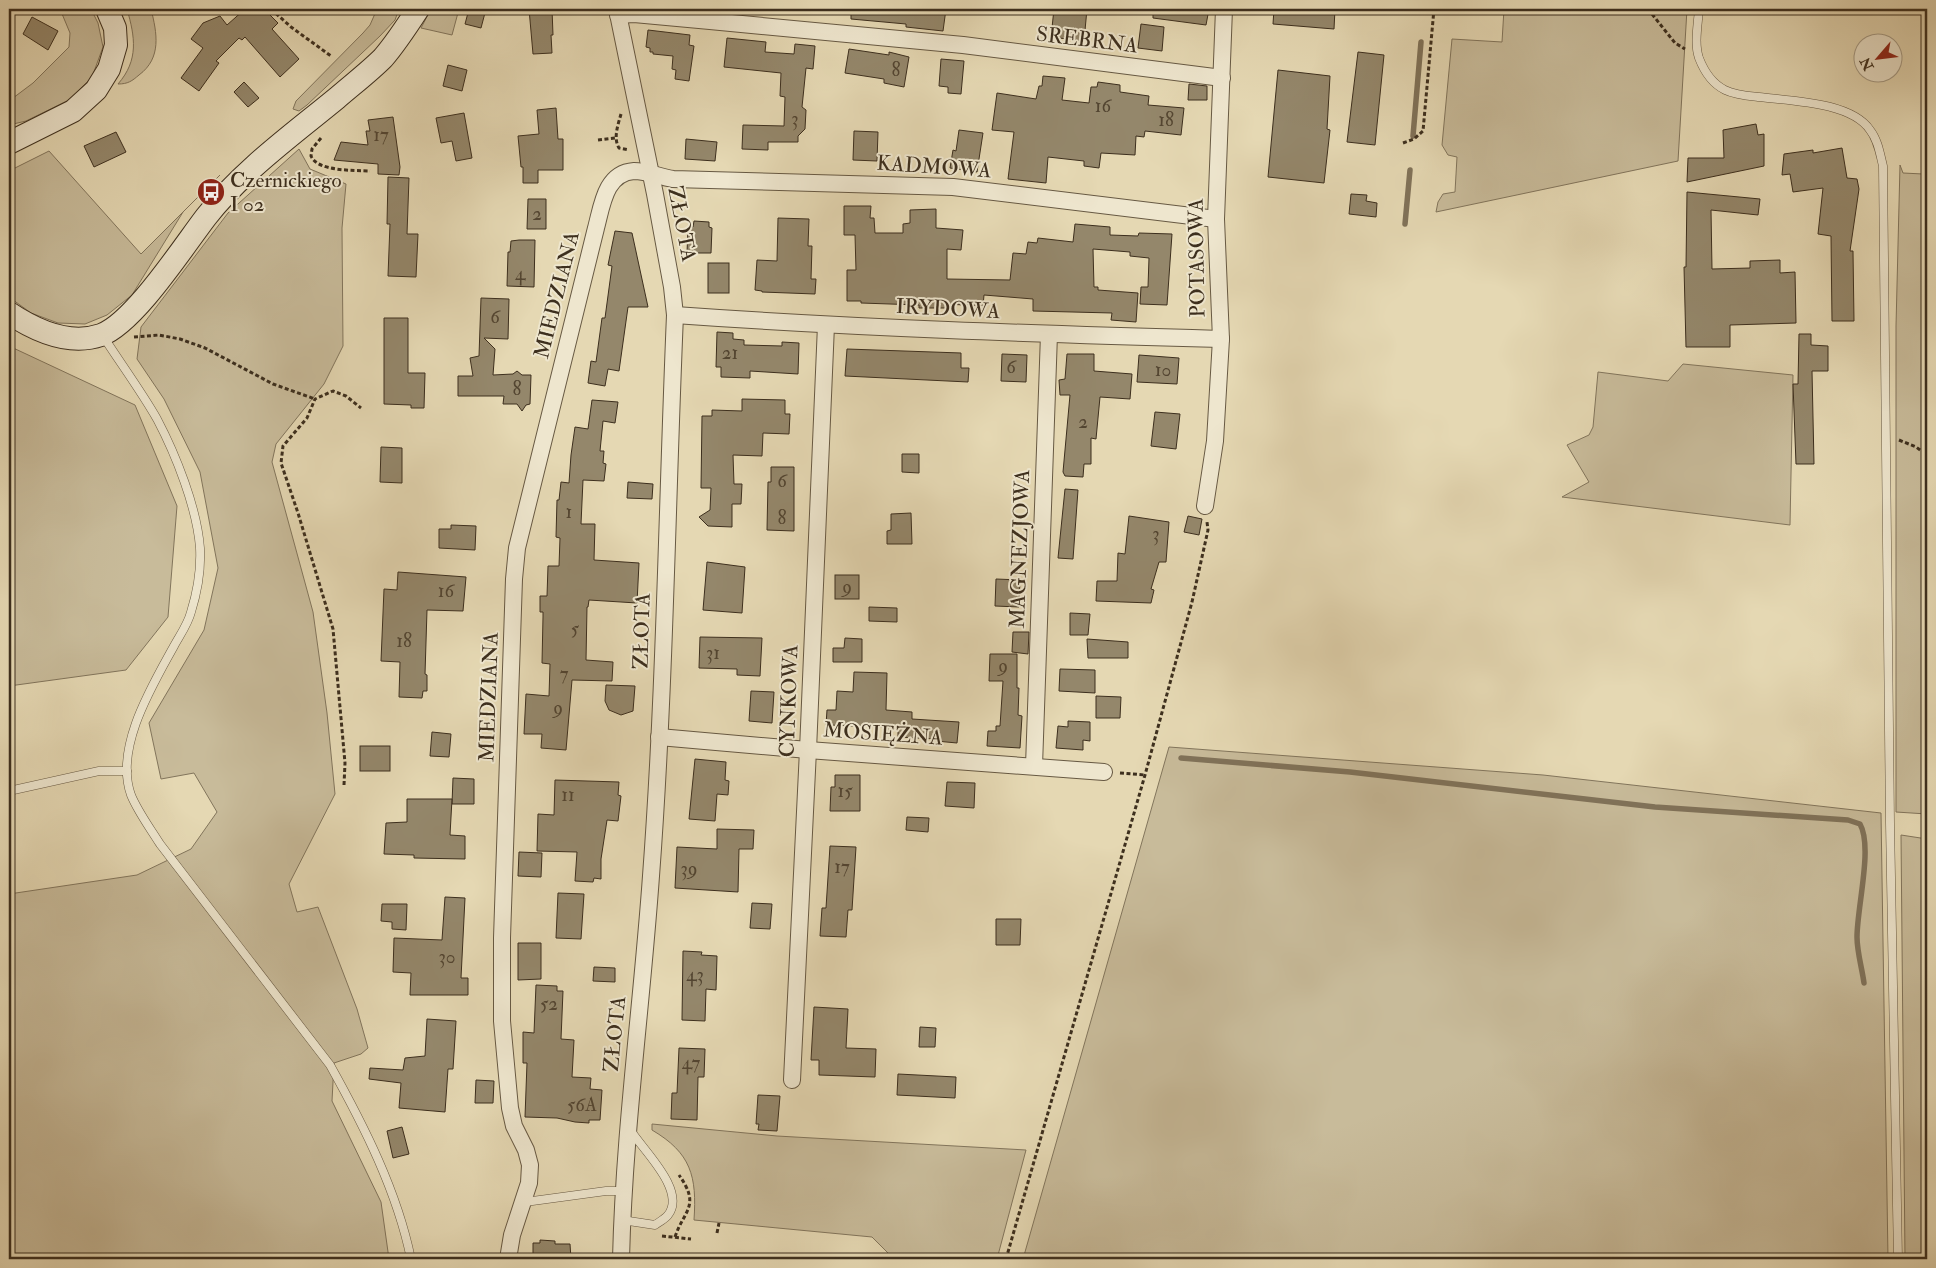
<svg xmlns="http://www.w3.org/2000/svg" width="1936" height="1268" font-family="'IM FELL Double Pica',serif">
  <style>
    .green { fill: #c8bb9a; stroke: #82755c }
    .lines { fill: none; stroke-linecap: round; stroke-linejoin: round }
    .stream { stroke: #807259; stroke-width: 5.5 }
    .building { fill: #94876b; stroke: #3d2f1e }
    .lane-casing { stroke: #675943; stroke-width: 9 }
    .street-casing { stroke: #675943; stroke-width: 18 }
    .secondary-casing { stroke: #3d2f1e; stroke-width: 24 }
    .path { stroke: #3d2f1e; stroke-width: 3; stroke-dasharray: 4 2.5; stroke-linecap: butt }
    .lane { stroke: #eee6ce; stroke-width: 8 }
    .street { stroke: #eee6ce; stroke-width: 16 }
    .secondary { stroke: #eee6ce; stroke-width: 22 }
    .labels { text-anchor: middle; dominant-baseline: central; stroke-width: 4; stroke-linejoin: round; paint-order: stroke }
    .number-label { font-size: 19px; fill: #534531 }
    .street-label { font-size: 21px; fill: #3d2f1e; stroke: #eee6ce }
    .poi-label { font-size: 21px; fill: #3d2f1e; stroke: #eee6ce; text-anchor: start }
  </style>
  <rect width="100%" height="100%" fill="#e5d8b3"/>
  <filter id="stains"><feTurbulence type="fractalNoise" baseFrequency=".004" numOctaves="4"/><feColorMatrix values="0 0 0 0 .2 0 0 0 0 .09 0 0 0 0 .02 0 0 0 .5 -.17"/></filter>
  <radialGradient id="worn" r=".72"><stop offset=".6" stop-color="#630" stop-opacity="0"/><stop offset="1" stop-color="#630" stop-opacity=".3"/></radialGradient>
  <!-- green -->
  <g class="green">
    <polygon points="60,9 91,9 98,23 103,47 92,77 69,100 26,121 9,125 9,101 33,83 69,47 70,33"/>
    <path d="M127 9H151C157 33 162 58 139 75 132 81 128 84 118 84 139 60 135 37 127 9Z"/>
    <polygon points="377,9 399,9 395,20 380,36 307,105 299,111 293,109 296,101 363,33 370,25"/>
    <polygon points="431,9 459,9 452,35 421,28"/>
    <polygon points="1504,9 1687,9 1678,161 1436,212 1438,202 1443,194 1455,192 1457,157 1448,155 1442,145 1452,39 1502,42"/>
    <polygon points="1922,95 1927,95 1927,814 1896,812 1896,326 1900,165 1903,173 1923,174"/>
    <polygon points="299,149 310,169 346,184 342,228 343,346 324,384 276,444 272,462 313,612 327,713 335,794 289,884 297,912 318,907 357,1009 368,1048 361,1054 334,1063 332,1101 381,1202 389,1259 9,1259 9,894 137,875 191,849 217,812 194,773 161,779 149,723 204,630 218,568 200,472 164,399 137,359 141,327 228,213"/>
    <polygon points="49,151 141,254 220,175 183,212 132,295 107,315 85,324 58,323 31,313 9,297 9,171"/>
    <polygon points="9,346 135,405 177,506 168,617 126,670 9,686"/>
    <polygon points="1683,364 1793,375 1790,525 1562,497 1589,482 1567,445 1589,435 1593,427 1598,372 1668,381"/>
    <polygon points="1169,747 1543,775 1881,813 1888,1259 1023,1259"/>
    <polygon points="1901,835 1927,839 1927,1259 1905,1259"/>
    <path d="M652 1124 777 1136 1026 1150 997 1259H950L889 1254 872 1237 694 1220C697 1176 691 1153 652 1130Z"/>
  </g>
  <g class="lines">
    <!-- stream -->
    <g class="stream">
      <polyline points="1413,136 1421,42"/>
      <polyline points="1405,224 1410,170"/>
      <path d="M1181 758 1350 772 1655 807 1848 820 1860 824C1873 847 1857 907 1857 937 1857 952 1862 968 1864 983"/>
    </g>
  </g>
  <!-- building -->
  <g class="building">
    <polygon points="245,9 264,9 278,23 272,29 299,59 280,77 245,37 242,40 239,38 216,61 219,63 199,91 181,78 203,48 191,39 203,23 220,16 227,25"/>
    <polygon points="469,9 486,9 481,28 465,24"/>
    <polygon points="529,9 552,9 553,35 551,35 552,53 533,54"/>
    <polygon points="851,9 946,9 943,31 906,27 906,24 851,19"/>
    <polygon points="1054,9 1087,9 1084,41 1051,37"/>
    <polygon points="1153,9 1209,9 1206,25 1153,18"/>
    <polygon points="1274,9 1335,9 1334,29 1273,24"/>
    <polygon points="32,17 58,31 48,50 23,34"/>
    <polygon points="1141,24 1164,27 1162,51 1138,48"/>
    <polygon points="648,30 690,35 689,45 694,46 689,81 675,79 676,70 672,69 673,56 653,54 653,52 650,52 650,48 646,47"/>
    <polygon points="727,38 766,42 765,52 794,54 795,44 815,46 813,69 806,68 802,107 806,110 805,129 798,136 798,142 768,142 768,150 742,149 743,125 784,126 785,97 780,96 781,73 724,67"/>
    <polygon points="849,49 889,55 889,52 909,57 904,87 884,83 884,79 845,73"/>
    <polygon points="1358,52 1384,55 1375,145 1347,142"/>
    <polygon points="941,59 964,61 961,94 948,93 948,87 939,86"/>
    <polygon points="448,65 467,70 462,91 443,86"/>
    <polygon points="1278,70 1330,76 1327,129 1330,130 1324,183 1268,177"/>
    <polygon points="1043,76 1065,78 1062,100 1089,103 1091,87 1097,87 1098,82 1120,85 1120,92 1149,96 1148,105 1184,108 1181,135 1145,131 1144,137 1136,136 1135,155 1101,153 1099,168 1084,166 1084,161 1048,157 1046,183 1008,179 1014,132 992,130 997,93 1036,99 1039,86 1042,86"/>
    <polygon points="244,82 259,98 248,107 234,92"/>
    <polygon points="1189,84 1207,86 1207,100 1188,100"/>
    <polygon points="556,108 558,139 563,139 563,170 538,170 538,183 523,183 523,167 521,167 518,136 539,134 537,110"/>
    <polygon points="464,113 472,158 456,161 452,141 441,143 436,118"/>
    <polygon points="393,117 400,167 399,175 378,174 378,164 334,160 341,142 368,145 366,131 370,131 368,120"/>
    <polygon points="1756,124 1758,135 1764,134 1764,166 1687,182 1688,158 1724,158 1723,130"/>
    <polygon points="959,130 983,133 977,172 950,168 953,150 956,151"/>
    <polygon points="854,131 878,132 877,161 853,160"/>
    <polygon points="116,132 126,152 94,167 84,146"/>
    <polygon points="686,139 717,142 715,161 685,159"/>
    <polygon points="1842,148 1847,178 1857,179 1859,189 1850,251 1853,251 1854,321 1832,321 1831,236 1818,234 1823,188 1793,192 1790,174 1782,175 1784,154 1813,150 1813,153"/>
    <polygon points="388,177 409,178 407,234 418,234 416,277 388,276 390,224 387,224"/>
    <polygon points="1687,192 1760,199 1758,215 1711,210 1712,269 1750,268 1750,261 1780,260 1780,273 1795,272 1796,323 1730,325 1730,347 1686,347 1684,267 1686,267"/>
    <polygon points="1351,194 1367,195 1366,201 1377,203 1376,217 1349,214"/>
    <polygon points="528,199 546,199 546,229 527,229"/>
    <polygon points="844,206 871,206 870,218 874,218 875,233 903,233 903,224 910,223 910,210 936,209 936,228 963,230 961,250 947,249 947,279 1010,280 1013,253 1026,254 1028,242 1037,243 1038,238 1073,242 1075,224 1110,227 1110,235 1138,236 1139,233 1172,234 1167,305 1140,304 1141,287 1148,287 1149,258 1130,256 1130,252 1093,249 1094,287 1098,287 1098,290 1138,293 1136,322 1111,320 1112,313 1033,311 1033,299 984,295 983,306 946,304 946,308 919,308 919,305 861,303 861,301 847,301 847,270 856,270 855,235 844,235"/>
    <polygon points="778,218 809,219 808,246 812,246 811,279 816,279 815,294 762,292 762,291 755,290 757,260 777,261"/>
    <polygon points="694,221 709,222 709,227 712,228 711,253 687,253 688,227 693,227"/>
    <polygon points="615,231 632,233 648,307 628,307 619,371 608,369 605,386 588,383 591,361 596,362 602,318 605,318 612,266 608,265"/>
    <polygon points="519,240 535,240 534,287 507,286 508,252 510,252 511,241"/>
    <rect x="708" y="263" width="21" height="30"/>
    <polygon points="481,298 509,299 508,339 484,338 495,349 493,375 513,374 517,371 522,375 531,375 530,404 526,405 522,411 517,404 503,404 504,396 458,396 458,376 473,376 470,358 479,356"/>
    <polygon points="384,318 408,318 408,373 425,373 424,408 411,408 411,405 384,404"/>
    <polygon points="717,332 733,333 733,339 744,340 744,345 782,346 782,342 799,343 798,374 750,371 750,378 721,377 721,367 716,367"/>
    <polygon points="1799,334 1811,334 1811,345 1828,346 1828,371 1812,371 1814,464 1796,464 1793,384 1798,384"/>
    <polygon points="847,349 961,353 961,368 969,368 968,382 845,376"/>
    <polygon points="1002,354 1027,355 1026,382 1001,381"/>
    <polygon points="1067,354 1094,354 1094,371 1132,374 1130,399 1100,397 1096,439 1091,438 1091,464 1084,464 1083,477 1065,476 1063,472 1070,395 1060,395 1059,380 1065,379"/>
    <polygon points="1139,355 1179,358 1177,384 1137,382"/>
    <polygon points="742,399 785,400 785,414 790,414 789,434 763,433 762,456 733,455 734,484 742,484 741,504 732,504 732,527 708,526 699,517 710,510 711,488 701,488 702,416 712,416 712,410 742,411"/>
    <polygon points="592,400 618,402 615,423 603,421 600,451 604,451 603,463 606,464 604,481 583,480 581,524 595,524 594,560 639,563 637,603 589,600 588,607 587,607 586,660 613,662 612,681 572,680 566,750 541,748 542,734 524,734 526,694 549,696 550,664 542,663 543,617 543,612 540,612 540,596 547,596 548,566 559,566 560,538 556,537 557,500 559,500 561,482 569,483 571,455 575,427 588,429"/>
    <polygon points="1155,412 1180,414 1176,449 1151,446"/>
    <polygon points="381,447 402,448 402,483 380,482"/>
    <polygon points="902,454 919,454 919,473 902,472"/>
    <polygon points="771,467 794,467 794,531 767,530 768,482 771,482"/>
    <polygon points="628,482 653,484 652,499 627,498"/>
    <polygon points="1065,489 1078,490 1073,559 1058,558"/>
    <polygon points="911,513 912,544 887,544 887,531 891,530 891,514"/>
    <polygon points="1129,516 1169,522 1166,562 1159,562 1151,589 1154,590 1151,603 1096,601 1097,581 1117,581 1118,553 1125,554"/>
    <polygon points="1188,516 1202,519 1199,535 1184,532"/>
    <polygon points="451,525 476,526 475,550 439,548 439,529 451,529"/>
    <polygon points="707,562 745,567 742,613 703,610"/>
    <polygon points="398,572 466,577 463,611 427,610 425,674 427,675 427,691 423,691 422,698 399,697 400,662 381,661 384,589 397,590"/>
    <rect x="835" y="575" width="24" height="24"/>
    <polygon points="996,579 1020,580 1019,607 995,606"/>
    <polygon points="869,607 897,608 897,622 869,621"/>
    <polygon points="1070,613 1090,614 1088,635 1070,635"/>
    <polygon points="1013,632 1029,632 1028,654 1012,652"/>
    <polygon points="700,637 762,638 760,676 737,675 737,669 699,668"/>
    <polygon points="845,638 862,639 862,662 833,662 833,648 844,648"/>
    <polygon points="1087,639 1128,642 1128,658 1088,658"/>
    <polygon points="990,654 1017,654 1017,688 1019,688 1018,715 1022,716 1020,748 987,746 988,731 996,731 996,726 1000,726 1003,681 989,681"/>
    <polygon points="1060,669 1095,670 1095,693 1059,691"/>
    <polygon points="854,672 887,673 886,710 912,712 912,719 959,722 957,743 936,741 936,739 898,737 898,730 885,730 885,727 826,725 827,710 836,710 837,691 853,692"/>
    <polygon points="606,685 635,686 633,711 621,715 609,710 605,701"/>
    <polygon points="751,691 774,692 772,723 749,721"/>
    <polygon points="1096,696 1121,697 1120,718 1096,718"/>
    <polygon points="1068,721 1090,722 1090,741 1083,740 1083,750 1056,748 1058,726 1068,727"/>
    <polygon points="432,732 451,734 449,757 430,756"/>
    <rect x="360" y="746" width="30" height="25"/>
    <polygon points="695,759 726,762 725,780 729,781 728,795 717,794 715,821 689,819"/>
    <polygon points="835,775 860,775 860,811 830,811 831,787 835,787"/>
    <polygon points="453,778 474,779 474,804 452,804"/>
    <polygon points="555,780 619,782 618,795 621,796 618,821 607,820 601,859 601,879 594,878 593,882 575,881 577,852 537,851 538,814 554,815"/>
    <polygon points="947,782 975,783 974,808 945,806"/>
    <polygon points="407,799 452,799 450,835 465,836 465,859 414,858 414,855 384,854 386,823 407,822"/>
    <polygon points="907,817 929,818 928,832 906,830"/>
    <polygon points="717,829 754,830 753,849 739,849 738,892 675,888 677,847 717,849"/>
    <polygon points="830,846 856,847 852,910 848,910 846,937 820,936 822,908 826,908"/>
    <polygon points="519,852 542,853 541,877 518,876"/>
    <polygon points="558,893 584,894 581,939 556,938"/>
    <polygon points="445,897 465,898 461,978 468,978 468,995 410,995 411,973 393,972 394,938 442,940"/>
    <polygon points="752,903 772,904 770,929 750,928"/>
    <polygon points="382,904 407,904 406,930 392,929 392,922 381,921"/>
    <polygon points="996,919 1021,919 1020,945 996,945"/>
    <polygon points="518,943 541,943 541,979 518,980"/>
    <polygon points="683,951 702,952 701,955 717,956 716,990 706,989 705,1021 682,1020"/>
    <polygon points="594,967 615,968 615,982 593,981"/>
    <polygon points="536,985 557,986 557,991 563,991 561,1039 574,1040 572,1077 591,1078 590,1089 602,1090 600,1120 589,1120 589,1123 575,1122 557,1118 525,1117 527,1063 523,1063 523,1032 534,1033"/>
    <polygon points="814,1007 848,1009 846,1048 876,1049 875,1077 819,1075 819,1060 811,1060"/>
    <polygon points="427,1019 456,1021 453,1069 448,1069 445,1112 399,1108 401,1083 369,1079 370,1068 403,1070 405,1058 425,1056"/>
    <polygon points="920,1027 936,1028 935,1047 919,1047"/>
    <polygon points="679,1048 705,1049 704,1077 698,1077 697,1120 671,1119 672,1093 677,1093"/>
    <polygon points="898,1074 956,1077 955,1098 897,1095"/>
    <polygon points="476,1080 494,1081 493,1103 475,1103"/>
    <polygon points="758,1095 780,1096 777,1131 758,1130 759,1124 756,1124"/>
    <polygon points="402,1127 409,1154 393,1158 387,1131"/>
    <polygon points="540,1240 555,1241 555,1244 570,1244 571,1259 533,1259 533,1243 540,1243"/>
  </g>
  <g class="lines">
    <defs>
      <g id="lane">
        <path d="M1699 9C1698 24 1694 44 1699 58 1704 71 1713 84 1725 90 1735 95 1749 96 1759 97 1791 101 1851 102 1870 130 1878 140 1880 154 1883 166L1890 823 1898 1259"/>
        <path d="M103 336C121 364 141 391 157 419 176 455 197 508 200 548 201 568 197 593 191 612 188 624 180 635 174 646 152 686 114 748 131 795 138 812 150 828 160 844L330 1065C364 1126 397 1191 411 1259"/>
        <polyline points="9,791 99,771 127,771"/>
        <polyline points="525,1202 606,1191 623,1191"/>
        <path d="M622 1220 655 1225C659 1222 665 1219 668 1215 687 1191 643 1150 631 1131"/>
      </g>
      <g id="street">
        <path d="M617 9 655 194 672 287 675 315C667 502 665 689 651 876 642 1004 624 1131 621 1259"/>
        <polyline points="618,15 634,14 710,21 963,45 1222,78"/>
        <path d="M675 315C856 328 1039 334 1221 339"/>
        <polyline points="1205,506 1215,441 1221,339 1216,219 1224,9"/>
        <polyline points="659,737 808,750 1104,772"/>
        <polyline points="1034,766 1049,334"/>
        <polyline points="792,1080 808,750 826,325"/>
        <path d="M508 1259 512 1235 529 1183 530 1165 526 1150 514 1126 510 1108 502 1021V938L514 579 517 548 596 228C602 206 605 173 634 171 647 171 660 177 673 179L953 187 1216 219"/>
      </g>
      <g id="secondary">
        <polyline points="9,143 73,111 96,90 109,69 116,45 115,28 107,9"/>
        <path d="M9 313C36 331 69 346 101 335 134 323 183 247 206 217 242 171 292 135 337 98 352 85 369 72 383 58 396 43 407 26 418 9"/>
      </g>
    </defs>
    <!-- lane casing -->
    <use href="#lane" class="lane-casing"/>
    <!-- street casing -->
    <use href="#street" class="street-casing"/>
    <!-- secondary casing -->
    <use href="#secondary" class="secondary-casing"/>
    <!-- path -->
    <g class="path">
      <polyline points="271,9 291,27 331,56"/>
      <polyline points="1648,9 1675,43 1685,49"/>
      <path d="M621 114C618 125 613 138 619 148L629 150"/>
      <path d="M321 138 312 149 311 156C318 172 354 170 370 171"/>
      <polyline points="598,140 615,138"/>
      <polyline points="1403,143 1414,139 1423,131 1434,9"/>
      <polyline points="134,337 159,335 180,339 205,348 273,384 315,399"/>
      <polyline points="1899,440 1916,447 1927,455"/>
      <polyline points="1120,773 1145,775"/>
      <polyline points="344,785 345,763 333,629 298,513 281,463 283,446 307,418 315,399 333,391 346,396 361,408"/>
      <polyline points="717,1233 719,1223"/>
      <polyline points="662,1236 691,1239"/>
      <path d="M675 1237C684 1210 701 1206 679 1175"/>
      <polyline points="1006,1259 1145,775 1192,602 1208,530 1207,522"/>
    </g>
    <!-- lane -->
    <use href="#lane" class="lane"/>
    <!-- street -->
    <use href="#street" class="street"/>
    <!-- secondary -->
    <use href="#secondary" class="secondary"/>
  </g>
  <!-- icons -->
  <defs>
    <symbol id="bus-disc" viewBox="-11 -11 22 22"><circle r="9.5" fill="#8f2418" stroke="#eee6ce"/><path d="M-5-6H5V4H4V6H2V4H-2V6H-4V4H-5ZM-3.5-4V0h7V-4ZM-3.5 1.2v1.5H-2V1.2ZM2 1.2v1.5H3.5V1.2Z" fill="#fff"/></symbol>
  </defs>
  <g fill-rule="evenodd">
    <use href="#bus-disc" x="195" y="176" width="32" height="32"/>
  </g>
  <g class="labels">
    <!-- number labels -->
    <g class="number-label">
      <text x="896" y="70">8</text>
      <text x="1103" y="106">16</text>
      <text x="795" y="119">3</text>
      <text x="1166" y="120">18</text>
      <text x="381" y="135">17</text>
      <text x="537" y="214">2</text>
      <text x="520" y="274">4</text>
      <text x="495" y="317">6</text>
      <text x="730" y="353">21</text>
      <text x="1011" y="367">6</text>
      <text x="1163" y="370">10</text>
      <text x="517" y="389">8</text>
      <text x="1083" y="422">2</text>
      <text x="782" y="481">6</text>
      <text x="569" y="512">1</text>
      <text x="782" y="518">8</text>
      <text x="1156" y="534">3</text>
      <text x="847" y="587">9</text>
      <text x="446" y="591">16</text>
      <text x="575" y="629">5</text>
      <text x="404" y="641">18</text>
      <text x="713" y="653">31</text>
      <text x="1003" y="666">9</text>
      <text x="564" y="674">7</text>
      <text x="558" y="708">9</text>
      <text x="845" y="791">15</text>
      <text x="568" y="795">11</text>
      <text x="842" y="867">17</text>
      <text x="689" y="869">39</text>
      <text x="447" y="957">30</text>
      <text x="695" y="975">43</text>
      <text x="549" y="1004">52</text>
      <text x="691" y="1063">47</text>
      <text x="582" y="1105">56A</text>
    </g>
    <!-- street labels -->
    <g class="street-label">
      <text transform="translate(1087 40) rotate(7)">SREBRNA</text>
      <text transform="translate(934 167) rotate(4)">KADMOWA</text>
      <text transform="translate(682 224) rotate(79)">ZŁOTA</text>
      <text transform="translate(1197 258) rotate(-91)">POTASOWA</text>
      <text transform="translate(557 295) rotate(-76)">MIEDZIANA</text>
      <text transform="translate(948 309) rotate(3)">IRYDOWA</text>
      <text transform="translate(1020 549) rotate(-88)">MAGNEZJOWA</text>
      <text transform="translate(642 631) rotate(-88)">ZŁOTA</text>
      <text transform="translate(489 697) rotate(-88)">MIEDZIANA</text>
      <text transform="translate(789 701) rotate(-88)">CYNKOWA</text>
      <text transform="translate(883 734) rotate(4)">MOSIĘŻNA</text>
      <text transform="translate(615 1034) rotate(-84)">ZŁOTA</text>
    </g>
    <!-- poi labels -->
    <g class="poi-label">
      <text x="230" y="180">Czernickiego<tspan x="230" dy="24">I 02</tspan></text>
    </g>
  </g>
  <!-- margin -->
  <rect width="1936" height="1268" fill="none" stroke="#e5d8b3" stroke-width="30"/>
  <rect x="10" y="10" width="1916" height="1248" fill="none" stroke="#3d2f1e" stroke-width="2.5"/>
  <rect x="15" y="15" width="1906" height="1238" fill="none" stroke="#3d2f1e"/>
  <!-- north arrow -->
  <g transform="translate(1878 58) rotate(242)"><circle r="24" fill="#eee6ce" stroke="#a79d88"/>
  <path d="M0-4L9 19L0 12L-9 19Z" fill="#8f2418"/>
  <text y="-8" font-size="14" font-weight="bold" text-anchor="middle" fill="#3d2f1e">N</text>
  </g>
  <rect width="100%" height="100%" filter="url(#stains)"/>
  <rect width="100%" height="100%" fill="url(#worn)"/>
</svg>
